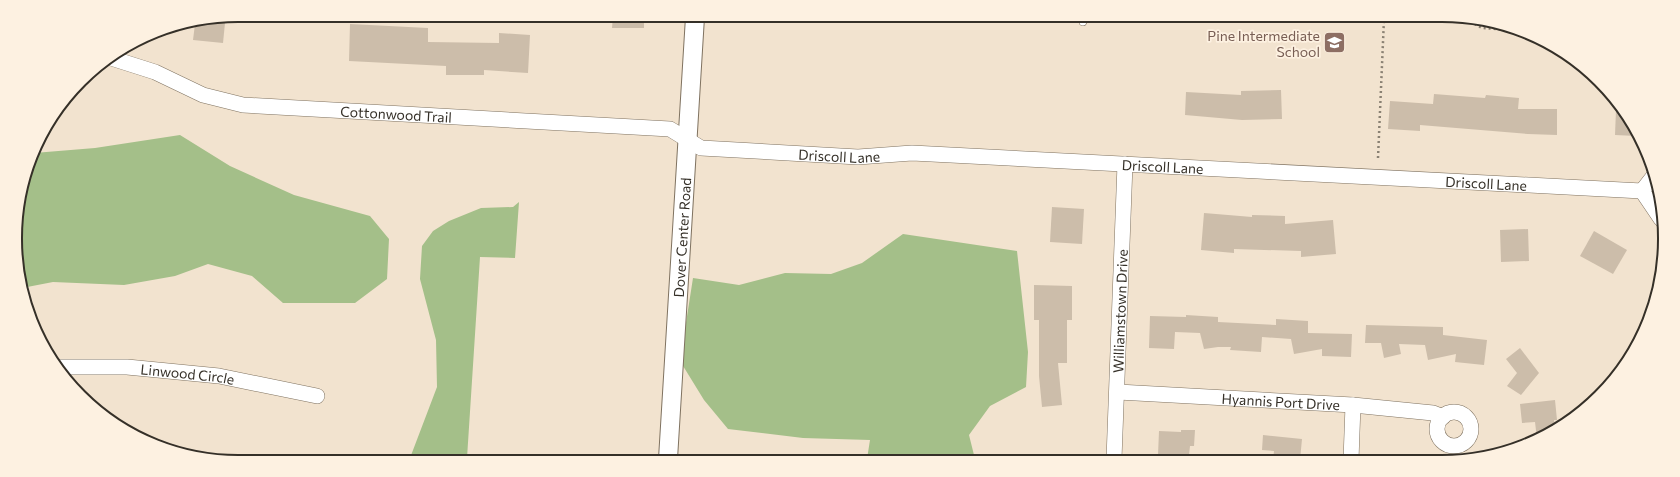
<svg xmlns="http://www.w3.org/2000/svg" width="1680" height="477" font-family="Commissioner,sans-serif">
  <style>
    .forest { fill: #a4bf89 }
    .building { fill: #ccbdaa }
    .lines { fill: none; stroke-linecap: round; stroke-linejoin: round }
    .service-casing { stroke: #7f7260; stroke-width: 8 }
    .minor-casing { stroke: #7f7260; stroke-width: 16 }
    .tertiary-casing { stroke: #7f7260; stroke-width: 20 }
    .path { stroke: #8a8173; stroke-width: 2.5; stroke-dasharray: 2 3; stroke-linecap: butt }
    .service { stroke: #fff; stroke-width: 7 }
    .minor { stroke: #fff; stroke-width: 15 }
    .tertiary { stroke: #fff; stroke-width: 18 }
    .labels { text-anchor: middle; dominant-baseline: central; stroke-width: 3.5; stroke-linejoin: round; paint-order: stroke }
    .education-label { font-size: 14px; fill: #785e54; stroke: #fdf1e1; text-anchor: end }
    .street-label { font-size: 14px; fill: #353028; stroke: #fdf1e1 }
    .rim { fill: none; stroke: #353028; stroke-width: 2 }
  </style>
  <rect width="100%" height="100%" fill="#f2e3cf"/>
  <!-- forest -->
  <g class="forest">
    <polygon points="180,135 230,166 294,195 370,216 389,239 387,279 355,303 283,303 252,276 208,264 175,276 124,285 53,282 22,288 15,224 34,153 95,148"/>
    <polygon points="519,202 515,258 480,257 467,458 410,458 437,387 436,340 420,279 422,246 433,231 449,221 481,208 513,207"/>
    <polygon points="903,234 1017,251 1028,352 1026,387 990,406 969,435 975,459 867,459 870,440 803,438 728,429 704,400 680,361 693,278 739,285 785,273 831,274 862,263"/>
  </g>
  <!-- building -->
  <g class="building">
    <polygon points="613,16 644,16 644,28 612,28"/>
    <polygon points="210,21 225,23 223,43 193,40 195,24"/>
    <polygon points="350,24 428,28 428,42 499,43 499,33 530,35 528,73 484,70 484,75 446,75 446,66 349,61"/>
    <polygon points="1281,90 1282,119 1242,120 1185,115 1186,92 1241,95 1241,91"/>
    <polygon points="1434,94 1485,98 1486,95 1519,98 1518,109 1557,109 1557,135 1528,134 1420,125 1420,131 1388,129 1390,101 1433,104"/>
    <polygon points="1616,110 1624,110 1627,114 1636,136 1615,135"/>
    <polygon points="1052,207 1084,209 1082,244 1050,242"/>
    <polygon points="1204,213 1252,217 1252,215 1285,216 1285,224 1333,220 1336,254 1301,257 1301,251 1234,249 1234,253 1201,250"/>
    <polygon points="1528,229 1529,261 1501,262 1500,230"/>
    <polygon points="1594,231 1627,250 1613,274 1580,256"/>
    <polygon points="1034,285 1072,286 1072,320 1067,320 1067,363 1058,363 1062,405 1042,407 1039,376 1039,320 1034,320"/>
    <polygon points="1186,315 1218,317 1218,322 1276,325 1276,319 1308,321 1308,333 1352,334 1351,357 1322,356 1322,349 1294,354 1291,339 1262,337 1261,352 1230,350 1231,347 1218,347 1204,349 1200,333 1175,332 1174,349 1149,348 1150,316 1186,317"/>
    <polygon points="1366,325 1443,327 1443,335 1487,340 1484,365 1455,362 1456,354 1428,360 1425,345 1399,344 1401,354 1384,358 1381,343 1365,343"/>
    <polygon points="1520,348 1539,373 1521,395 1507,386 1517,373 1506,359"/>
    <polygon points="1555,400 1557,420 1554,420 1555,428 1537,439 1535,422 1522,423 1520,404"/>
    <polygon points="1181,430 1195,430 1194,446 1190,446 1189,455 1158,455 1159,431 1181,432"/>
    <polygon points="1263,435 1302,439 1300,460 1273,460 1274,451 1262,450"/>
  </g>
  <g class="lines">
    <defs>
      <polyline id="service" points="1083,22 1084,18"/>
      <g id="minor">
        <path id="s1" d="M111 58 155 72 203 95 243 105 670 129 701 148 858 157 912 153 1642 191"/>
        <polyline points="1642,191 1661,219"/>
        <polyline points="1642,191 1653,177"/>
        <path id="s2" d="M57 367H127L219 376 317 396"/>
        <path id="s3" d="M1118 392 1353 405 1433 413 1443 417"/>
        <circle cx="1454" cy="429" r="17"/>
        <path id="s4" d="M1114 459 1125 164"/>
        <polyline points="1351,460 1353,405"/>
      </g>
      <g id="tertiary">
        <path id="s5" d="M668 459 695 17"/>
      </g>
    </defs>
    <!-- service casing -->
    <use href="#service" class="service-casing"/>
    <!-- minor casing -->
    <use href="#minor" class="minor-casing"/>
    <!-- tertiary casing -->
    <use href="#tertiary" class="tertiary-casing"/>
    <!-- path -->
    <g class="path">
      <polyline points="1466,19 1482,28 1511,30"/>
      <polyline points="1378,158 1384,19"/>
    </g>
    <!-- service -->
    <use href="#service" class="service"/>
    <!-- minor -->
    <use href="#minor" class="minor"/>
    <!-- tertiary -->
    <use href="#tertiary" class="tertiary"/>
  </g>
  <!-- icons -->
  <defs>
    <symbol id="school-square" viewBox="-11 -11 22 22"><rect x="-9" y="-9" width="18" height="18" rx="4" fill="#8d6e63" stroke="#fdf1e1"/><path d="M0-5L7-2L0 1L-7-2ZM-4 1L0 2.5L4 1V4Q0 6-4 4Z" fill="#fff"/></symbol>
  </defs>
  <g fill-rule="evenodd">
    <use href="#school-square" x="1322" y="30" width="25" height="25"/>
  </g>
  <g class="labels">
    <!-- education labels -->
    <g class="education-label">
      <text x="1320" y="35">Pine Intermediate<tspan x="1320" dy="16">School</tspan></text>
    </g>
    <!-- street labels -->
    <g class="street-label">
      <text stroke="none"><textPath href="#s1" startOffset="294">Cottonwood Trail</textPath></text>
      <text stroke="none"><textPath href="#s1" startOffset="743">Driscoll Lane</textPath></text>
      <text stroke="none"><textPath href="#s1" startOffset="1067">Driscoll Lane</textPath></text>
      <text stroke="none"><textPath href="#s1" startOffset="1391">Driscoll Lane</textPath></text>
      <text stroke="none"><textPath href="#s5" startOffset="222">Dover Center Road</textPath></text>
      <text stroke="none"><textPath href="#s4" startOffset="148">Williamstown Drive</textPath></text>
      <text stroke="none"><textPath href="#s2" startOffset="131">Linwood Circle</textPath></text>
      <text stroke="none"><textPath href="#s3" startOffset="163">Hyannis Port Drive</textPath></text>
    </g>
  </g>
  <!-- crop -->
  <path d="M0 0H1680V477H0ZM238 22H1442A216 216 0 0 1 1658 238V239A216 216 0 0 1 1442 455H238A216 216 0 0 1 22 239V238A216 216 0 0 1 238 22Z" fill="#fdf1e1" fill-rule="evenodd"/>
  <path class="rim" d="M238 22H1442A216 216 0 0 1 1658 238V239A216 216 0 0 1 1442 455H238A216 216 0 0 1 22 239V238A216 216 0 0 1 238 22Z"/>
</svg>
